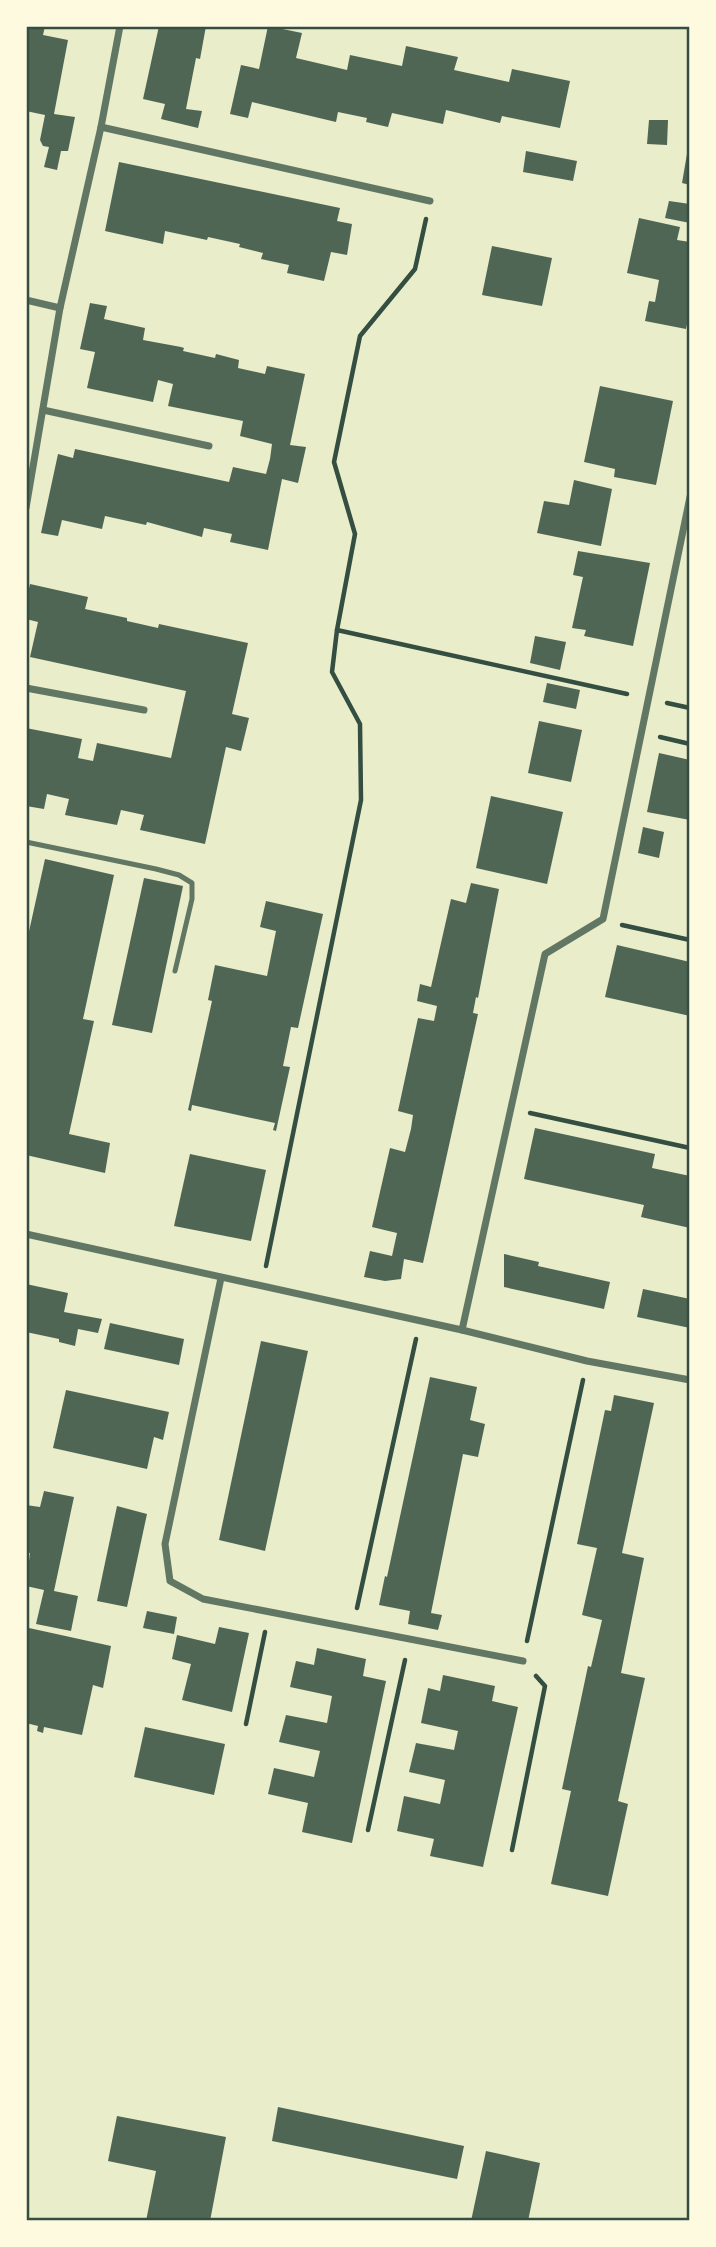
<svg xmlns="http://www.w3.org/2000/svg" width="716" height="2247" font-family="'DM Sans',sans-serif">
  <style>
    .building { fill: #4f6655 }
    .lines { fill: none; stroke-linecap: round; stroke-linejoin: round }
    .path { stroke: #344e41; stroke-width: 4.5 }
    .service { stroke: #617663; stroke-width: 5 }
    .minor { stroke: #617663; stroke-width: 7 }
    .neatline { fill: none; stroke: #344e41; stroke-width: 2.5 }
  </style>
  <rect width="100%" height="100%" fill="#e9edc9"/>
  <!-- building -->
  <g class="building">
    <polygon points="26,26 45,26 43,35 68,40 54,114 75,117 68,151 61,151 57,170 44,167 49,147 43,146 40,140 45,115 26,111"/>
    <polygon points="159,26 206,26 200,59 196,58 186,109 202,111 198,128 161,119 165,104 143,99"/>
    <polygon points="268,26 302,33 296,58 347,70 350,55 402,66 406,46 458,57 454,70 509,82 512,69 570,81 560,128 502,116 500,123 446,110 443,124 392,113 388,127 366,122 367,118 338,112 336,122 252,102 248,118 230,114 241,65 259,69"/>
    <polygon points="649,120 668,120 667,145 647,144"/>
    <polygon points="688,148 690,148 690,185 682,183"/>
    <polygon points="526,151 577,161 573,181 523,172"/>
    <polygon points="119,162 340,208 337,221 352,224 347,255 331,252 324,281 287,273 289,265 261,259 263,253 239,247 240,244 208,237 207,240 165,231 163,244 105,231"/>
    <polygon points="669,201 690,204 690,223 665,218"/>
    <polygon points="639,218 680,227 677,240 690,242 690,310 686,329 645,321 649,301 655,302 659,280 627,273"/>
    <polygon points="492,246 552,258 542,306 482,295"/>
    <polygon points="90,303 107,306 104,319 145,328 143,340 181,347 184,348 183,351 215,358 216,354 239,360 238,368 265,374 267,366 305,374 290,445 306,447 298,483 282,479 268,550 230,542 232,534 204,528 202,537 147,522 146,525 105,516 102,529 62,520 58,536 41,533 58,454 73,458 75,449 229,482 233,467 266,474 270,459 272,444 240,436 243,421 168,406 173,384 158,380 153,402 87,388 95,352 80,349"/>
    <polygon points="600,386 673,401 656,485 614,477 615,469 584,462"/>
    <polygon points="574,480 612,489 601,546 537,533 544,501 569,505"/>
    <polygon points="578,551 650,563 633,646 584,636 586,630 572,628 583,577 573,575"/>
    <polygon points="30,584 88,597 85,609 127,618 127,621 158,628 159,624 248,643 232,714 249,718 241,751 226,747 205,844 140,830 144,815 121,810 117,825 65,815 69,799 47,794 44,809 26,806 26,728 82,739 78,758 93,761 97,743 171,758 186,691 30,657 38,622 26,619 26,602"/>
    <polygon points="535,636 566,642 560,670 530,663"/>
    <polygon points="547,683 580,690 576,709 543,702"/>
    <polygon points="539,721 582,730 571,782 528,773"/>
    <polygon points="659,753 690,760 690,820 647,812"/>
    <polygon points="491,796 563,812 547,884 476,868"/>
    <polygon points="643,827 664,832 659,858 638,853"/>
    <polygon points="45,859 114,875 83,1019 94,1021 69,1134 110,1143 105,1173 26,1155 26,945"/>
    <polygon points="144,878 183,886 152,1033 112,1025"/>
    <polygon points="471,883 499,889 478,998 476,997 473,1013 478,1014 423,1263 404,1259 401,1279 385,1281 364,1277 370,1251 392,1256 397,1233 372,1227 390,1148 405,1152 411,1129 413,1115 398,1111 418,1018 434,1021 437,1006 417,1001 420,984 431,987 451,899 466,903"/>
    <polygon points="266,901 323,914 298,1028 291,1027 283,1066 290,1067 276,1131 273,1130 275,1123 192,1105 191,1111 188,1110 212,1001 208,1000 215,965 267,976 276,931 260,927"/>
    <polygon points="617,945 690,962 690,1016 605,997"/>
    <polygon points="535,1128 655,1154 652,1168 690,1176 690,1228 641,1217 644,1205 524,1179"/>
    <polygon points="190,1154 266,1170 251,1241 174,1226"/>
    <polygon points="504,1254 539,1262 538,1266 610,1282 604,1309 504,1287"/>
    <polygon points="26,1284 68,1293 64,1312 102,1319 98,1333 78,1329 75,1346 59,1342 59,1339 26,1332"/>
    <polygon points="643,1289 690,1299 690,1328 637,1317"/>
    <polygon points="110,1323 184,1339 179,1365 104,1349"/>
    <polygon points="261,1341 308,1351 265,1551 219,1540"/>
    <polygon points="430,1377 477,1387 470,1420 485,1424 478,1457 463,1454 431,1613 442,1615 438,1630 408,1624 410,1611 379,1605 385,1576 387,1577"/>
    <polygon points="66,1390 169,1412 163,1440 154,1437 147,1469 53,1448"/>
    <polygon points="614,1395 654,1403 622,1553 644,1558 621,1673 645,1678 618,1801 628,1804 608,1896 551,1884 571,1791 562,1789 588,1666 591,1667 602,1620 582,1615 597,1548 577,1544 605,1410 611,1411"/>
    <polygon points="44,1491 74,1497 54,1591 78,1596 71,1631 36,1624 44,1590 26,1586 30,1553 26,1552 26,1505 40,1507"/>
    <polygon points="117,1506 147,1514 127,1607 97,1601"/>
    <polygon points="147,1611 177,1617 174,1634 143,1628"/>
    <polygon points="219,1627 249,1633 232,1712 182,1700 191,1664 172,1659 177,1635 215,1644"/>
    <polygon points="29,1628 111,1646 103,1688 93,1685 82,1735 44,1727 43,1733 37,1731 38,1726 26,1723 26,1642"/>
    <polygon points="317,1648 366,1659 363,1676 386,1681 352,1843 302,1832 308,1803 268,1794 274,1768 314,1777 320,1751 279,1742 286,1715 327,1723 332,1696 290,1687 296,1661 314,1665"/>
    <polygon points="443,1675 495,1686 492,1701 518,1707 483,1867 430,1856 434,1839 397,1831 404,1796 440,1804 445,1780 409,1772 416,1743 454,1750 458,1731 421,1723 428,1688 440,1691"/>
    <polygon points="145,1727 225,1744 214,1795 134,1777"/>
    <polygon points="278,2107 464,2146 457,2179 272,2141"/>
    <polygon points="117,2116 226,2137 210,2221 146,2221 156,2171 108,2161"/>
    <polygon points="486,2151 540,2163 528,2221 471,2221"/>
  </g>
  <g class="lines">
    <!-- path -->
    <g class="path">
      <polyline points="337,630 355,534 334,462 360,336 415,269 426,219"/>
      <polyline points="667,703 690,708"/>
      <polyline points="660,737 690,744"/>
      <polyline points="622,925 690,940"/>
      <polyline points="530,1113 690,1148"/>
      <polyline points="266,1266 361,800 360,724 332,672 337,630 627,694"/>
      <polyline points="357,1608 416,1339"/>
      <polyline points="527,1641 583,1380"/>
      <polyline points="246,1724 265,1632"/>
      <polyline points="368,1830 405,1660"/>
      <polyline points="512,1850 545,1686 536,1676"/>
    </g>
    <!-- service -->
    <polyline class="service" points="26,842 156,869 179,875 192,883 192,899 175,971"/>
    <!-- minor -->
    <g class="minor">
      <polyline points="101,127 430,201"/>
      <polyline points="26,300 60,308"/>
      <polyline points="43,410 209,446"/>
      <polyline points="26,508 60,308 101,127 120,26"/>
      <polyline points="26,688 144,710"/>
      <polyline points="26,1234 462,1330 587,1361 690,1380"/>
      <polyline points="221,1278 165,1544 170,1581 203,1599 523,1661"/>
      <polyline points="462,1330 545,954 603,919 690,497"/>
    </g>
  </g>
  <!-- border -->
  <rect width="716" height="2247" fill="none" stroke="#fefae0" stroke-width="56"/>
  <rect x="28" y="28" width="660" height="2191" class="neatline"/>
</svg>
